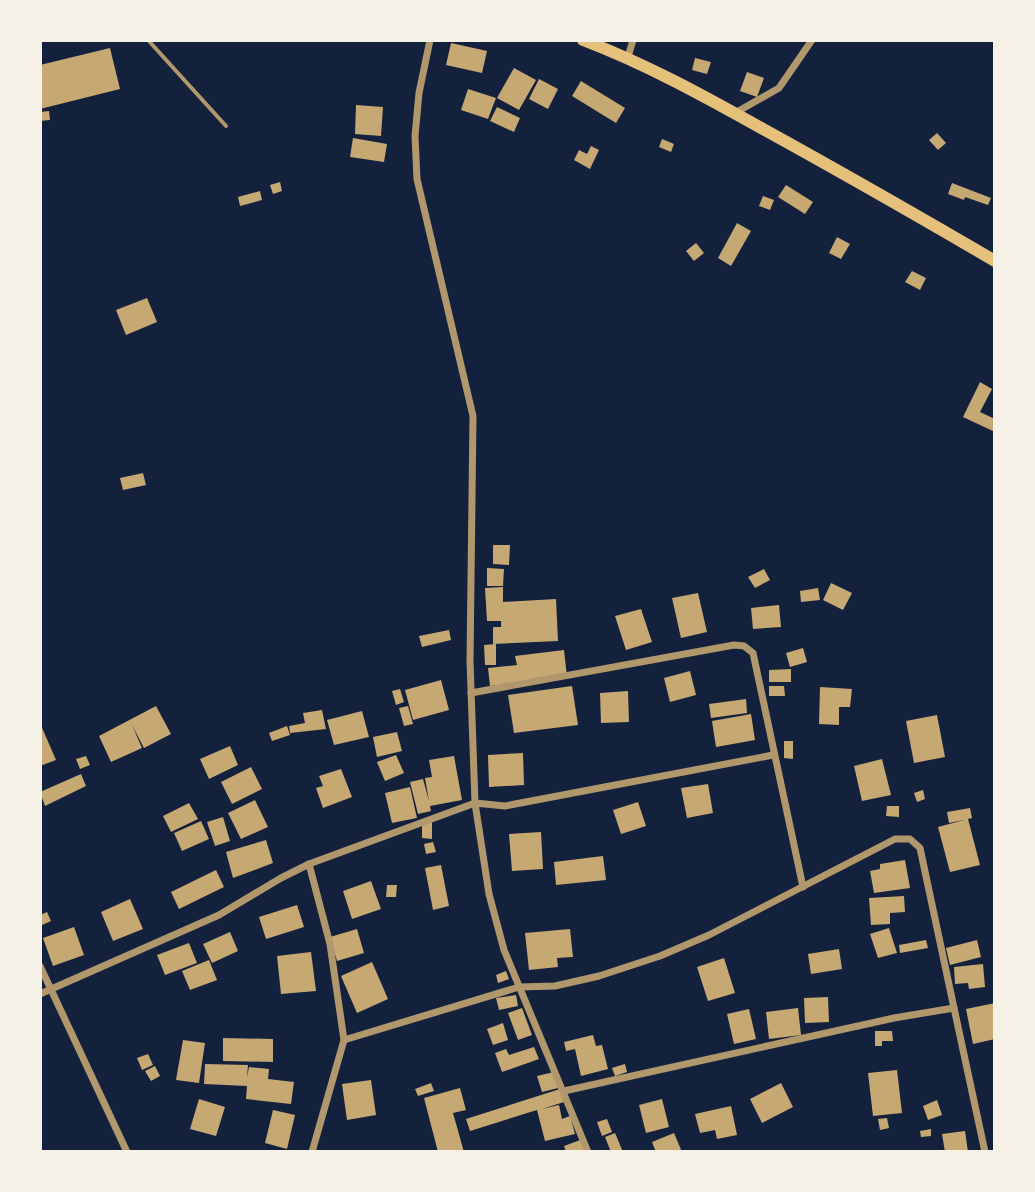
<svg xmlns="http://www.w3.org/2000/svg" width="1035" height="1192" font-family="'Source Sans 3',sans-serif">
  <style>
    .building { fill: #c6a872 }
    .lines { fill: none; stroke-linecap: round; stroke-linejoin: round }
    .service { stroke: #b1986c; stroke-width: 4 }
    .minor { stroke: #b1986c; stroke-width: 7 }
    .primary { stroke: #e5c07b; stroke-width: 12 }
  </style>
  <rect width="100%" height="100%" fill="#14213d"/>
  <!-- building -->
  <g class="building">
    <polygon points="451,43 487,51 482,73 446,65"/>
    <polygon points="110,48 120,89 40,109 40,65"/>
    <polygon points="695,58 711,62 707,74 692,70"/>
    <polygon points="514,68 536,80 519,110 497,98"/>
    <polygon points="747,72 764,78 757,97 740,91"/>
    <polygon points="539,79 558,89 548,109 529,99"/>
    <polygon points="581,81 625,108 616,123 572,96"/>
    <polygon points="468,89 496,98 488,119 461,110"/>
    <polygon points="356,105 383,107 381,136 355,134"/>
    <polygon points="497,107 520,118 514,132 490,121"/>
    <polygon points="49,111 50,120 40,121 40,112"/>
    <polygon points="937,133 946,143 938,150 929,140"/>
    <polygon points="353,138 387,144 384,162 350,157"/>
    <polygon points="662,139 674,144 671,152 659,147"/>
    <polygon points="591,146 599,150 590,169 574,160 579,150 587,154"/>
    <polygon points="280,182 282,191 273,194 270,185"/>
    <polygon points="952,183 991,198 988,205 965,197 964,200 948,194"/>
    <polygon points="786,185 813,202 805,214 778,197"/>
    <polygon points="260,191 262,200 240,206 238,197"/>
    <polygon points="763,196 774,200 770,210 759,206"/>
    <polygon points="737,223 751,231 731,266 718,258"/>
    <polygon points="837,237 850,244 841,259 829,253"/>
    <polygon points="696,243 704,253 694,261 686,251"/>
    <polygon points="912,271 926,278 920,290 905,282"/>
    <polygon points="147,298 157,322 126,335 116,310"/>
    <polygon points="980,382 992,389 980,412 995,419 995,432 963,417"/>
    <polygon points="143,473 146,485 123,490 120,478"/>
    <polygon points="493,545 510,545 509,565 493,564"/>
    <polygon points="487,568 504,569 503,586 487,586"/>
    <polygon points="764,569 770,580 755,588 748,577"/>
    <polygon points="831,583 852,593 843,610 823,600"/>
    <polygon points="503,587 503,602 556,599 558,641 493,644 493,627 501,627 501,621 487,621 485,588"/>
    <polygon points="818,588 820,600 801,602 800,591"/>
    <polygon points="698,593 707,632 681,638 672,598"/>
    <polygon points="779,605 781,627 753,629 751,608"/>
    <polygon points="641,609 652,642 626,650 615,616"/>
    <polygon points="449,630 451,640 422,647 419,636"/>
    <polygon points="496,644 496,665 485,665 484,645"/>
    <polygon points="803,648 807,662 790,667 786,653"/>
    <polygon points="564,650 567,677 490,686 488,668 517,665 515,656"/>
    <polygon points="791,669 791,682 769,682 769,670"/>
    <polygon points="690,671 696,695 670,702 664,678"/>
    <polygon points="441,680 449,710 413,720 405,690"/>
    <polygon points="572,686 578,725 514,733 508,695"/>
    <polygon points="769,686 784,686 785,696 769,696"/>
    <polygon points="820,687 852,689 850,707 839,707 839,725 819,724"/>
    <polygon points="400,689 404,702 396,705 392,691"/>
    <polygon points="628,691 629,722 601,723 600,693"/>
    <polygon points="746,699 747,713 711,718 709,704"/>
    <polygon points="156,706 171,734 144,748 132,725 142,748 111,762 99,736"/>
    <polygon points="408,706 413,724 404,726 399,708"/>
    <polygon points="322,710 326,729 290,733 289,726 305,723 303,713"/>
    <polygon points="362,711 369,737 334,745 327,720"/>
    <polygon points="751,714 755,740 716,747 712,721"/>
    <polygon points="937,715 945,757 914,763 906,721"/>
    <polygon points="40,723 56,760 40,766"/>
    <polygon points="287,726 290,735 272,741 269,733"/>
    <polygon points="397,732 402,751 377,757 373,737"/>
    <polygon points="784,741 793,741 793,759 784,758"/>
    <polygon points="230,746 238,765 209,779 200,759"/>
    <polygon points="523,753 524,785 489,787 488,755"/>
    <polygon points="396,755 404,773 385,781 377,762"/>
    <polygon points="86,756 90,765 80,769 76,759"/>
    <polygon points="454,756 462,800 430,806 431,811 418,814 410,782 423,779 429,801 425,778 432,777 429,760"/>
    <polygon points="882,759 891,795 862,801 854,766"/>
    <polygon points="251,767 262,789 232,804 221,782"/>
    <polygon points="341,769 352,797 323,808 316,788 323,786 319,776"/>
    <polygon points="81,774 86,786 45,806 40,792"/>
    <polygon points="708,784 713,813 687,818 681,788"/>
    <polygon points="410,787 417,818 392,823 385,793"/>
    <polygon points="923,790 925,799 917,802 914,793"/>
    <polygon points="255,800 268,827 241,839 228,813"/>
    <polygon points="638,802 646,826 621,834 613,810"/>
    <polygon points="189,803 198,819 171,832 163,816"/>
    <polygon points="887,806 899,806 899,817 886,816"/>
    <polygon points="970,808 972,818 968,819 980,865 950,872 938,827 964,820 949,823 947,812"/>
    <polygon points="223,817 230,841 215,846 207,822"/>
    <polygon points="201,821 209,839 182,851 174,833"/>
    <polygon points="422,822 432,822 432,839 422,838"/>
    <polygon points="541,832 543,869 512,871 509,834"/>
    <polygon points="266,840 273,863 233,878 226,852"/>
    <polygon points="433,842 436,852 426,854 424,844"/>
    <polygon points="603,856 606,880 556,885 554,862"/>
    <polygon points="905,860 910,888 874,893 870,871 880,869 880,864"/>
    <polygon points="441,865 449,906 433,910 425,868"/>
    <polygon points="216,870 224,887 179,909 171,892"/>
    <polygon points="371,881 381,909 352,919 343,891"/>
    <polygon points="387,885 397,885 396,897 386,897"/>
    <polygon points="904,896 905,912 890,913 890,924 871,925 869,898"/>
    <polygon points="130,899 143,929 113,941 101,912"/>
    <polygon points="297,905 304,927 266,939 259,917"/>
    <polygon points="47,912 51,921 40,926 40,915"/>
    <polygon points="74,927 84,955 53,966 43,938"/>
    <polygon points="889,928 897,953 878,958 870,934"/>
    <polygon points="357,929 364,953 337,961 330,937"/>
    <polygon points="570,929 573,957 557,958 558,967 529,970 525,933"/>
    <polygon points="230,932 238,951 212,963 203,944"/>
    <polygon points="926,940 928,948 900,953 899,945"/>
    <polygon points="977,940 981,957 950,965 946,948"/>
    <polygon points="189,943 197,963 165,975 157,955"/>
    <polygon points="839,949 842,969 811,974 808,954"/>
    <polygon points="311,952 316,991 281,994 277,956"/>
    <polygon points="724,958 735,993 708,1001 697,967"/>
    <polygon points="209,960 217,980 190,990 182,971"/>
    <polygon points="372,962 388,999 357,1013 341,976"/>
    <polygon points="983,964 985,987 969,989 968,983 955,984 954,967"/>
    <polygon points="506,971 509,979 498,983 496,975"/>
    <polygon points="516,995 518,1006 499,1010 496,998"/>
    <polygon points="828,997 829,1022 805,1023 804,998"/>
    <polygon points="995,1003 995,1039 973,1044 966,1009"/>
    <polygon points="522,1008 532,1035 518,1040 508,1013"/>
    <polygon points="798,1008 801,1035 769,1039 766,1012"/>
    <polygon points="749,1009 756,1039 734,1044 727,1014"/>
    <polygon points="503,1023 508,1040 493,1045 487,1029"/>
    <polygon points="875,1031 892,1031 893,1041 882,1041 882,1046 875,1046"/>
    <polygon points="593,1035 596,1046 602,1045 608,1069 581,1076 575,1049 566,1051 564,1042"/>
    <polygon points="223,1038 273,1039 273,1062 223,1061"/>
    <polygon points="183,1040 205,1043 199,1083 176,1080"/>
    <polygon points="534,1047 539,1059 502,1072 495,1053 506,1049 509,1055"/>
    <polygon points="148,1054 153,1065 142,1070 137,1058"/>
    <polygon points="205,1064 248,1065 247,1077 249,1067 269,1069 268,1079 294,1082 291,1104 246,1099 247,1086 204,1084"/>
    <polygon points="625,1064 627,1072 615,1076 612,1068"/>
    <polygon points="155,1066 160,1076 151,1081 145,1071"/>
    <polygon points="897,1070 902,1113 873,1116 868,1073"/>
    <polygon points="554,1072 558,1088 542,1092 537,1076"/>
    <polygon points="371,1080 376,1115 347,1120 342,1084"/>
    <polygon points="431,1083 434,1091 418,1096 415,1089"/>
    <polygon points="781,1083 793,1107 762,1123 750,1099"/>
    <polygon points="460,1088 466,1110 453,1113 464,1152 438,1152 424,1098"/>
    <polygon points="560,1089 564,1102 542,1109 559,1105 562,1119 570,1116 575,1134 545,1141 537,1110 470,1131 466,1119"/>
    <polygon points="199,1099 225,1107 216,1136 190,1129"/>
    <polygon points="662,1099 669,1127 646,1133 639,1105"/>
    <polygon points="937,1100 942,1115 928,1120 923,1106"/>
    <polygon points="731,1106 737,1135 717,1139 715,1130 700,1133 695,1114"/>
    <polygon points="273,1110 295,1115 287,1149 265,1143"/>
    <polygon points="887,1118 889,1128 880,1130 878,1119"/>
    <polygon points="607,1119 612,1132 602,1136 597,1122"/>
    <polygon points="931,1129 931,1136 921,1137 920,1131"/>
    <polygon points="965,1131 968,1152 945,1152 942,1134"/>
    <polygon points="615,1133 623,1152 611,1152 605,1137"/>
    <polygon points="674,1133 682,1152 656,1152 652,1142"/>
    <polygon points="583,1139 587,1152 566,1152 564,1146"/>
  </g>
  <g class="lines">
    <!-- service -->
    <polyline class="service" points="148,40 226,126"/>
    <!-- minor -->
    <g class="minor">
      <polyline points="430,40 419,93 415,136 417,179 473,416 470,661 475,803 489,894 504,950 588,1152"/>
      <polyline points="628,57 633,40"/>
      <polyline points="735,113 779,88 812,40"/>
      <polyline points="471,693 734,645 744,646 753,653 803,887"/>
      <polyline points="309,864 330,944 344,1040"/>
      <polyline points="40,966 127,1152"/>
      <polyline points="40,994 219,915 281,878 309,864 475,803 505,806 773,755"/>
      <polyline points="954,1008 985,1152"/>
      <polyline points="312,1152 344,1040 519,987 555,986 599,976 660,956 709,935 895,839 910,839 920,848 954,1008 894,1018 564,1091"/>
    </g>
    <!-- primary -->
    <path class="primary" d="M583 40C646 64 704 96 763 129 841 172 918 216 995 261"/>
  </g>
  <!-- border -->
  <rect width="1035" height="1192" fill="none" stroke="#f6f1e7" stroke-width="84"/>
</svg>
